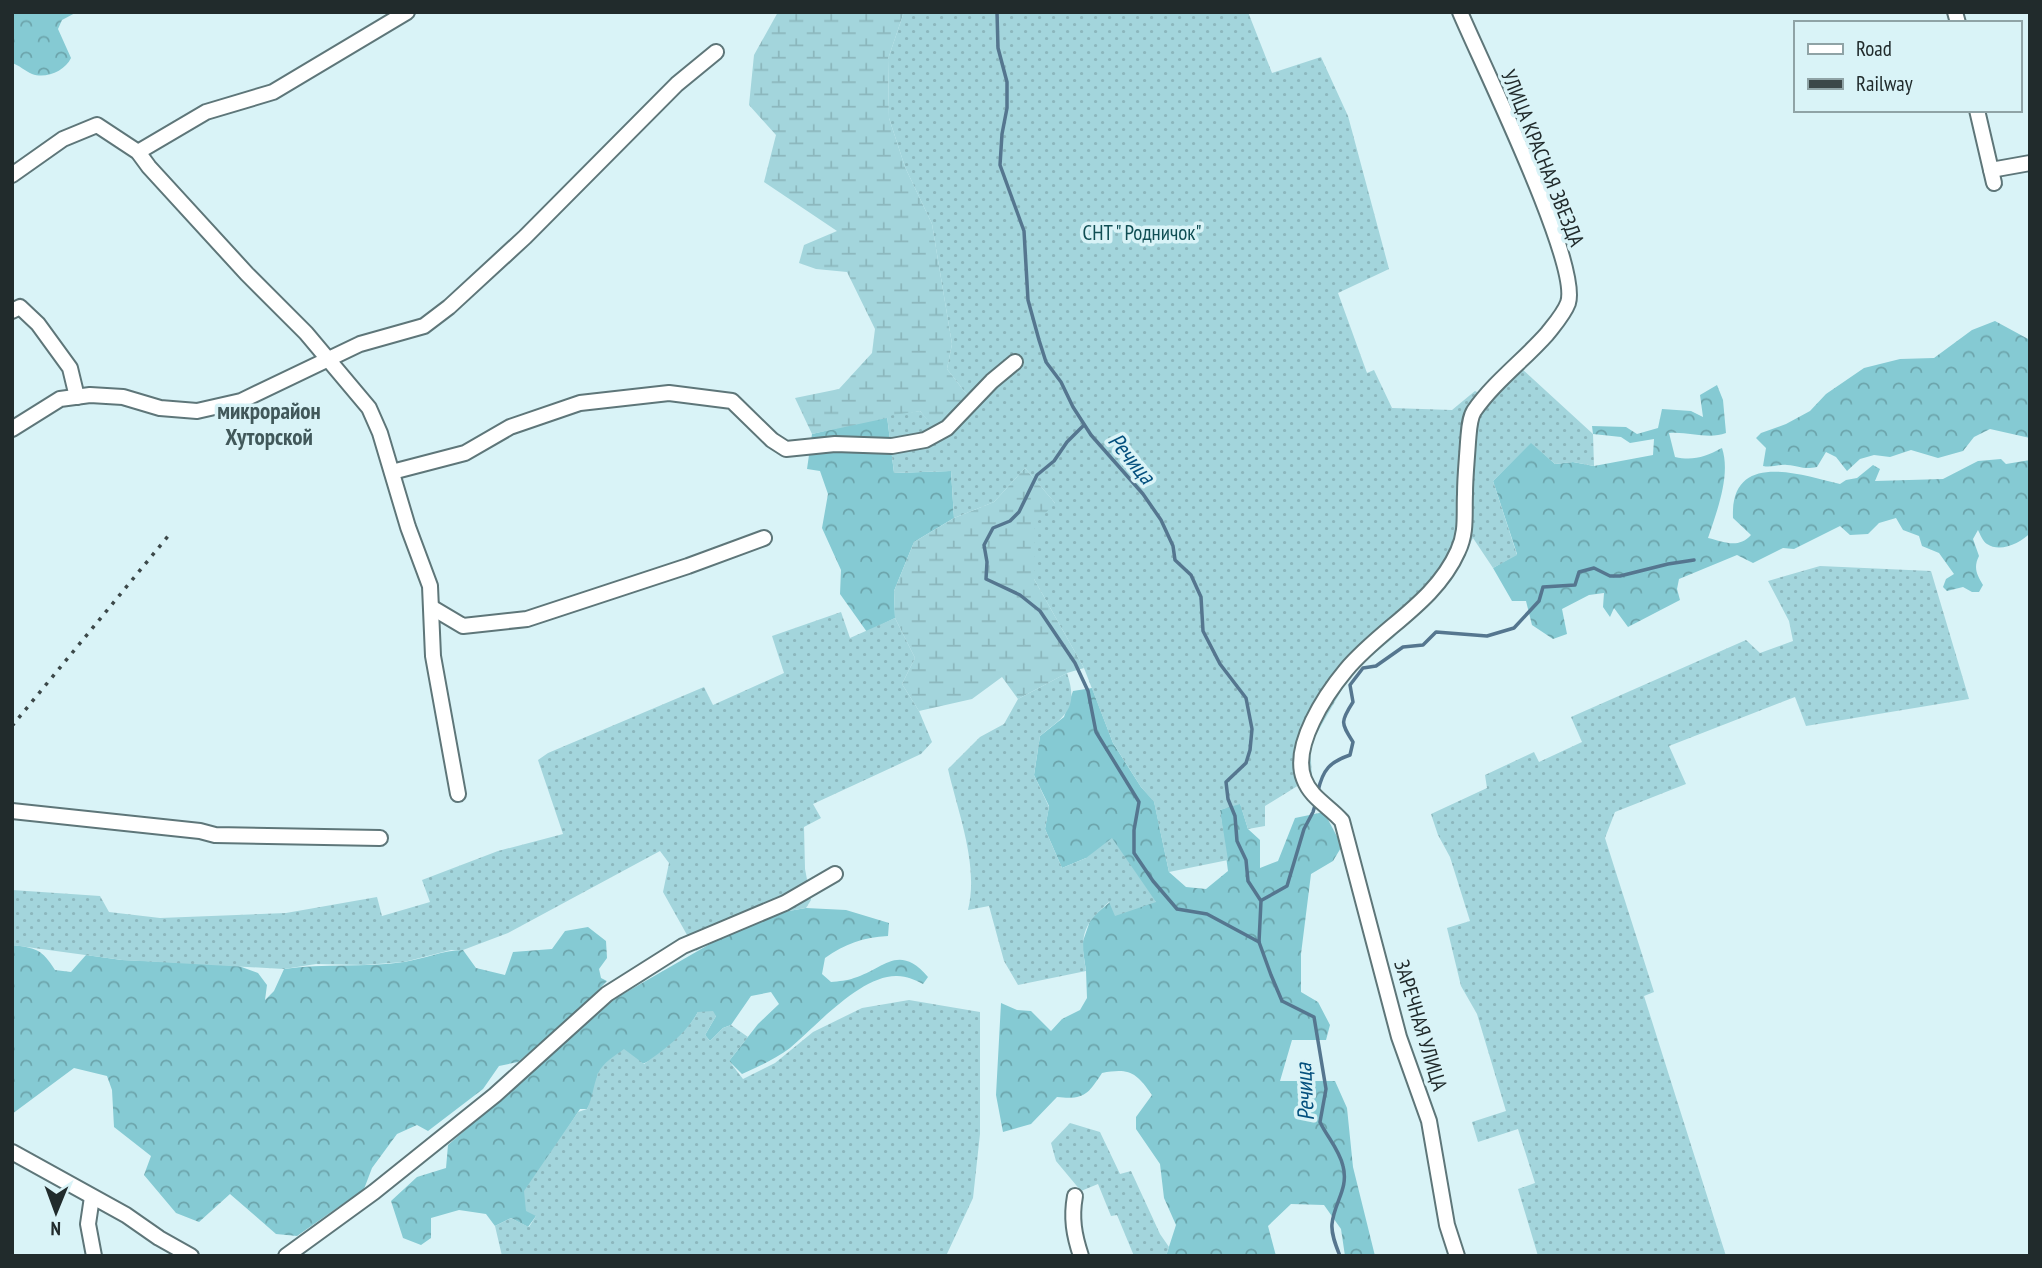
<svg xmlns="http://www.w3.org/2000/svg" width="2042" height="1268" font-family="'PT Sans Narrow',sans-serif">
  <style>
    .forest { fill: url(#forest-crowns) }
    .wetland { fill: url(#wetland-marsh) }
    .garden { fill: url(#garden-dots) }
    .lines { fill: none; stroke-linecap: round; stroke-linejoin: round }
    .stream { stroke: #55768f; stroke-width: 3.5 }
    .minor-casing { stroke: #5e7679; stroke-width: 18 }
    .minor { stroke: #fff; stroke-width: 14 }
    .rail { stroke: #3c4849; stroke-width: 3.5; stroke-dasharray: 3.5 7; stroke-linecap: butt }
    .labels { text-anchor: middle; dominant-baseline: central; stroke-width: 7; stroke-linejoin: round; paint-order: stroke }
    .street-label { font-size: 21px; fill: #212b2c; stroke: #d9f3f7 }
    .park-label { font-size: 21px; fill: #104e54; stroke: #d9f3f7 }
    .neighbourhood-label { font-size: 23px; font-weight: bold; fill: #41585a; stroke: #d9f3f7 }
    .water-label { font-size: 23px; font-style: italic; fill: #04507e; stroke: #d9f3f7 }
  </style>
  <defs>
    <pattern id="forest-crowns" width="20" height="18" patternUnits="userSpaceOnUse" patternTransform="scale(1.75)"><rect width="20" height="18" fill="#85cad3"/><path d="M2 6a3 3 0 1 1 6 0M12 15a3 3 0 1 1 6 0" fill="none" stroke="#6ca4ab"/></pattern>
    <pattern id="wetland-marsh" width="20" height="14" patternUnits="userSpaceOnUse" patternTransform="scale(1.75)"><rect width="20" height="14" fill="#a3d5dc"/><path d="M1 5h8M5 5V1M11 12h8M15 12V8" fill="none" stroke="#8cb7bd"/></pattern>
    <pattern id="garden-dots" width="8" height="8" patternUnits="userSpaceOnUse" patternTransform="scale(1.75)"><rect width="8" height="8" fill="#a3d5dc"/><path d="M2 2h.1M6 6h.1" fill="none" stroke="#8cb7bd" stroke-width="1.8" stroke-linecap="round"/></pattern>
  </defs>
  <rect width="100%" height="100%" fill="#d9f3f7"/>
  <!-- forest -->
  <g class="forest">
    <path d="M12 12H77L62 20 58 29 71 58C65 71 46 79 32 74 25 71 19 65 12 63Z"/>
    <path d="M1995 321 2030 340V438L1990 429 1974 437 1963 451 1938 458 1911 450 1890 457 1874 455 1860 459 1847 471 1836 457 1826 452 1817 467C1803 470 1800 466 1787 465 1778 464 1772 468 1763 466L1766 448 1756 438 1761 433 1786 424 1810 411 1826 394 1864 368 1900 359 1934 358 1972 330Z"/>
    <path d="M1717 385 1723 400 1726 433C1708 440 1688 431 1669 433L1675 457C1693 461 1705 457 1722 448 1731 475 1717 511 1708 538 1725 542 1738 549 1751 535L1733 518C1730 450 1799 474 1840 484L1846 480 1857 478 1873 465 1880 469 1875 481 1943 479 1978 461 2001 459 2006 464 2030 460V533C2021 543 2000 553 1987 544 1983 542 1980 534 1978 530L1973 539 1979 556C1973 568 1977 575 1983 585L1979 592H1972L1963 587 1947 591 1943 587 1946 579 1954 574 1939 553 1922 546 1919 536 1903 530 1896 518 1879 523 1868 534 1850 535 1840 526 1794 549 1783 548 1753 563 1737 555 1679 579 1677 589 1680 600 1628 627 1614 608 1610 617 1603 607 1604 593 1589 595 1562 609 1567 634 1553 639 1532 625 1526 601H1512L1493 568 1517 554 1493 481 1531 442 1555 464 1573 462 1594 466 1653 455 1654 439 1630 443 1621 437 1593 434 1592 426 1626 427 1637 434 1658 428 1662 409 1691 411 1703 417 1700 395Z"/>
    <polygon points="887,416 894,473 951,471 954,518 914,542 894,591 895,618 867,632 840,594 841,570 822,528 828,494 820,471 807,469 812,434"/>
    <path d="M1092 688 1113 743 1141 787 1154 801 1169 872 1186 887 1206 889 1228 871 1220 810 1240 803 1248 829 1260 840V868L1278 861 1295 818 1324 812 1342 846 1333 861 1311 874 1301 954V992L1318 1002 1330 1025 1326 1040H1292L1280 1081H1335L1347 1108 1353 1167 1375 1256H1345L1341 1229 1324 1205 1291 1204 1268 1226 1276 1256H1166L1176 1225 1164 1198 1160 1164 1136 1129V1117L1152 1095C1136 1072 1129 1068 1102 1073 1088 1094 1085 1100 1057 1097L1031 1124 1003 1132 996 1095 1001 1003 1017 1010 1031 1011 1051 1031 1062 1019 1080 1010 1087 998 1086 971 1082 944 1091 918 1110 902H1156L1086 858 1062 868 1045 829 1049 806 1034 775 1040 736 1064 717 1073 691Z"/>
    <path d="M806 908 846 910 889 923 888 936C863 937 845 944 825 958L822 974 831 982C839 981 847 981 854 978 883 970 898 942 928 977L923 984C915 980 907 976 897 976 861 975 816 1026 790 1048 775 1059 758 1067 742 1074L729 1061 758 1024 779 1004 771 992 751 996 731 1025 723 1028 710 1041 705 1035 716 1016 698 1012C686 1033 665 1056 642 1064 628 1069 612 1070 598 1073L593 1098 587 1109H580L545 1163 536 1216 528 1227 511 1218 495 1226 486 1214 459 1210 431 1218V1238L421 1245 403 1238 391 1201 417 1177 446 1168 448 1145 616 998 729 933 771 914Z"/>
    <path d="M588 927 606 941 607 958 599 969 601 978 607 981 572 1017 518 1062 499 1066 483 1089 428 1131 417 1125 397 1134 372 1168 364 1189 297 1236 276 1234 230 1194 199 1222 176 1213 144 1175 151 1156 114 1127 112 1090 107 1076 74 1068 12 1114V945C36 948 42 949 55 970L71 972 86 955 122 960 236 965 258 973 267 985 265 1000 274 991 284 969C324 963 365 968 404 962 424 959 443 950 463 950L476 968 505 975 513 952 552 949 565 931Z"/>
  </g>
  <!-- wetland -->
  <g class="wetland">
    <polygon points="778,12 904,12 888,59 889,118 905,167 932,224 952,344 947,369 968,396 933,427 920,411 812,434 795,398 839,389 872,353 875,329 847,272 816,269 799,263 804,245 837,231 764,182 776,135 749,105 754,55"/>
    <polygon points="1025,468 1055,503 1034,579 1084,668 1067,673 1018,699 1002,677 972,699 919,711 902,684 915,658 895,618 894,591 914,542 954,518 994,502"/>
  </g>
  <!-- garden -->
  <g class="garden">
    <polygon points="904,12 1248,12 1272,73 1321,57 1348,116 1389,269 1338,293 1367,373 1374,370 1392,408 1452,410 1475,391 1493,400 1522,369 1593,434 1594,466 1573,462 1555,464 1531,443 1493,481 1517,555 1493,568 1473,538 1451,581 1393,638 1352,672 1310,745 1312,777 1265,806 1265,826 1248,829 1240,804 1220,810 1228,860 1169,872 1154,802 1141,787 1113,743 1084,668 1034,579 1034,525 1055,503 1025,468 994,502 954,518 951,471 894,473 887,416 920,411 933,426 968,396 947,369 952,344 932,224 905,167 889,118 888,59"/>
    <polygon points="1820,566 1931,571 1969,699 1806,726 1795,697 1669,746 1686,784 1615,812 1605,838 1654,992 1644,996 1726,1256 1538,1256 1518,1189 1535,1183 1518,1129 1478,1142 1472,1122 1506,1111 1477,1014 1461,986 1447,928 1470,921 1450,857 1438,835 1431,814 1487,788 1485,775 1534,752 1539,762 1582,742 1571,717 1746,640 1760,653 1793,641 1789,621 1768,581"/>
    <polygon points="841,612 850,638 895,618 915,658 902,684 919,711 932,742 921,754 813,804 821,818 804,827 805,869 811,900 806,908 771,914 729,933 696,951 663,892 669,863 660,851 508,933 463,950 451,950 404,962 364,965 316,964 284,969 122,960 12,945 12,890 100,896 109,912 160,918 286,913 377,897 382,916 430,902 422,880 498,851 563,834 538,760 548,753 704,687 713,705 784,673 772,636"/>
    <path d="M1067 673C1079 709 1065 716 1040 736L1034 775 1049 807 1045 829 1062 868 1086 858 1112 838 1156 902 1115 916 1109 902C1082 926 1080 935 1086 971L1018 985 1004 961 989 906 968 910C979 865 958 813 948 769L980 737 1004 724 1018 699Z"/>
    <path d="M909 1000 980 1012V1134L973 1198 946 1256H502L495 1226 511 1218 529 1227 536 1216 526 1211 524 1191 578 1112 587 1109C593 1097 593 1086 598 1074 602 1063 615 1056 624 1049L644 1064C666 1048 684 1036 698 1012L713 1011 716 1016 705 1035 710 1041 723 1028 731 1025 748 1037 729 1061 743 1079 775 1063 813 1032 862 1008Z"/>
    <polygon points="1070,1123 1100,1132 1120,1174 1131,1171 1160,1234 1169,1247 1166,1256 1134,1256 1117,1215 1111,1216 1098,1184 1081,1191 1056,1161 1051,1143"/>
  </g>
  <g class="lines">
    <!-- stream -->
    <g class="stream">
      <path d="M997 12 998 48 1007 82V108L1002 134 1000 165 1024 231 1028 300 1039 340 1046 362 1061 382 1073 407 1091 435 1143 494 1161 520 1173 546 1175 560 1191 575 1201 597 1203 631 1220 664 1246 698 1252 729 1250 750 1246 763 1226 782 1228 799 1235 816 1237 841 1246 860 1248 881 1261 901 1259 942 1271 975 1282 1001 1314 1017 1326 1089 1320 1122C1327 1137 1339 1149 1343 1166 1349 1189 1334 1202 1332 1224 1331 1234 1336 1246 1340 1256"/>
      <polyline points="1084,425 1067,442 1054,461 1037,475 1019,512 1010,521 993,528 984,545 987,562 986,579 1020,595 1040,611 1075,663 1088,691 1096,732 1139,802 1134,830 1134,853 1153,881 1177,909 1207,914 1259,942"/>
      <path d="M1318 791C1323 769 1330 762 1350 755L1353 742C1341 723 1340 722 1353 702L1350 685 1363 668 1376 666 1403 647 1423 645 1436 632 1487 636 1514 628 1539 601 1543 587 1575 585 1579 572 1594 568 1610 576H1620L1668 564 1694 560"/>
      <polyline points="1262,900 1287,886 1304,829 1313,812 1316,802"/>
    </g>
    <defs>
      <g id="minor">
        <polyline points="1955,12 1958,23"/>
        <polyline points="1977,110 1994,183"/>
        <polyline points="138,152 206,112 273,92 407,12"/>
        <polyline points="1991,170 2030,163"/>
        <polyline points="12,175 63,139 97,125 138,152 149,167 247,274 306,333 369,408 380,433 408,527 430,586 433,656 458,794"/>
        <polyline points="12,311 20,307 38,324 70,368 77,397"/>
        <polyline points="12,429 60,399 90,395 123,397 160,408 197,411 241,401 360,344 424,326 449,307 525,237 677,84 716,52"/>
        <polyline points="392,472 465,453 510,427 580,403 669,393 732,401 772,440 786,449 835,444 892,446 925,440 947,428 992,381 1015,362"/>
        <polyline points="431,607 463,626 527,619 688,566 764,538"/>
        <polyline points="12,811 200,831 215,835 380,838"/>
        <polyline points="12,1152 126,1215 159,1238 191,1256"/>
        <path d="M1075 1196C1071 1218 1074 1235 1081 1256"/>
        <polyline points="92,1197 88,1224 94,1256"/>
        <polyline points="286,1256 374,1192 495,1095 607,994 683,946 785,903 835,874"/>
        <path d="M1457 1256 1447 1225 1429 1121 1399 1037 1342 821C1329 806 1311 798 1304 779 1291 746 1326 694 1346 670 1381 628 1435 603 1458 551 1467 532 1464 515 1465 494 1465 477 1467 459 1468 442 1469 432 1469 419 1474 411 1494 382 1524 360 1547 334 1554 325 1564 314 1568 303 1581 264 1480 60 1460 12"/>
      </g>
    </defs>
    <!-- minor casing -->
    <use href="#minor" class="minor-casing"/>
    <!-- minor -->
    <use href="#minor" class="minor"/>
    <!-- rail -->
    <polyline class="rail" points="12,726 169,535"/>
  </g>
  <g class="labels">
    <!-- street labels -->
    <g class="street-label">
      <text transform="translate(1543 158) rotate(68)">УЛИЦА КРАСНАЯ ЗВЕЗДА</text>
      <text transform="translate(1421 1025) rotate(73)">ЗАРЕЧНАЯ УЛИЦА</text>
    </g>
    <!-- park labels -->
    <g class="park-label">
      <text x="1142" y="232">СНТ " Родничок"</text>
    </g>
    <!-- neighbourhood labels -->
    <g class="neighbourhood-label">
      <text x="269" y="410">микрорайон<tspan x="269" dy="26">Хуторской</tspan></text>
    </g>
    <!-- water labels -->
    <g class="water-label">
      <text transform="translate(1132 458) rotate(50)">Речица</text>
      <text transform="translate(1304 1092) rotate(-93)">Речица</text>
    </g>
  </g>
  <!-- border -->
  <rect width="2042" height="1268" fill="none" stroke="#212b2c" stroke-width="28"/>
  <!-- legend -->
  <rect x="1794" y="21" width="228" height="91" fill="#d9f3f7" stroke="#8fa3a6" stroke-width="2"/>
  <rect x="1808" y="44" width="35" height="10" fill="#ffffff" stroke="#8fa3a6" stroke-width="2"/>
  <text x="1856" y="56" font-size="21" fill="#212b2c">Road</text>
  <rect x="1808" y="79" width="35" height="10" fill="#3c4849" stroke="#8fa3a6" stroke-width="2"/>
  <text x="1856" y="91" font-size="21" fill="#212b2c">Railway</text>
  <!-- north arrow -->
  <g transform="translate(56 1212) rotate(181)" stroke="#d9f3f7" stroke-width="5" paint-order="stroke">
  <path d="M0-5L12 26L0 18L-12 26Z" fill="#212b2c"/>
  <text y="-10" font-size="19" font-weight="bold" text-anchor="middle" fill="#212b2c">N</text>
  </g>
</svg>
